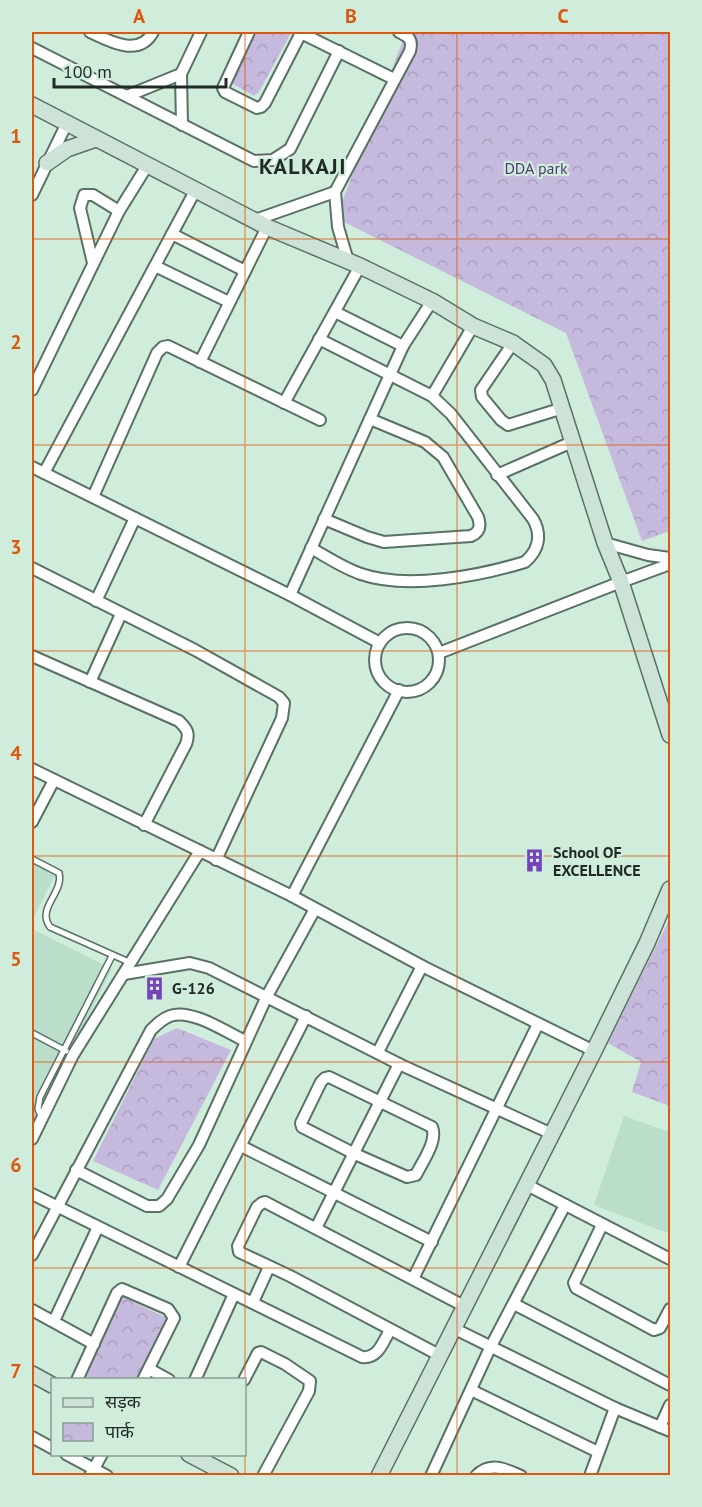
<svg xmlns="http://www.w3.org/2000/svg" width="702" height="1507" font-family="'PT Sans','Noto Sans Devanagari',sans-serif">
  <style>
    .built { fill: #bbdecb }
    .park { fill: url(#park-crowns) }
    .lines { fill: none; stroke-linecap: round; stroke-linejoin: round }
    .lane-casing { stroke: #587163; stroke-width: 8 }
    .street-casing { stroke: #587163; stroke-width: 14 }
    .secondary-casing { stroke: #587163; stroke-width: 18 }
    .lane { stroke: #fff; stroke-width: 5 }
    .street { stroke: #fff; stroke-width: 10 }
    .secondary { stroke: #cde3d8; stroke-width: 15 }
    .grid { fill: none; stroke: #de570d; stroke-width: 1.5; stroke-opacity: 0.55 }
    .labels { text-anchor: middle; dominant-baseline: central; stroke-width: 4.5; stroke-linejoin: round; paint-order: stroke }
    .park-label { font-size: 16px; fill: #503a73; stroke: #d0eddc }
    .poi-label { font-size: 16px; font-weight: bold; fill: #1f2a24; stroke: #d0eddc; text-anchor: start }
    .district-label { font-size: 22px; font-weight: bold; letter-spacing: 1.5px; fill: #1f2a24; stroke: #d0eddc }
    .neatline { fill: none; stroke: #de570d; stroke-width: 2 }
    .grid-label { font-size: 20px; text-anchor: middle; font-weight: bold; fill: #de570d }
  </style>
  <defs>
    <pattern id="park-crowns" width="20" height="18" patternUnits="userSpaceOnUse" patternTransform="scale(1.5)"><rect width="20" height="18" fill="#c5b9de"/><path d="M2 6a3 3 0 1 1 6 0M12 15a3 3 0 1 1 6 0" fill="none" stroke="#a99fbe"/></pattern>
  </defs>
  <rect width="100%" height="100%" fill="#d0eddc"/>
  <!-- built -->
  <g class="built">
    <polygon points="32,856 58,869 32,921"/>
    <polygon points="32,929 112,969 32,1129"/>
    <polygon points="624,1116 670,1132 670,1234 594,1205"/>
  </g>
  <!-- park -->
  <g class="park">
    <polygon points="256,32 291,33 259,92 254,96 231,83"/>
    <polygon points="406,32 670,32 670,531 642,541 566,333 336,218"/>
    <polygon points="670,918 670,1106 632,1092 641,1062 608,1043"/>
    <polygon points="177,1028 231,1050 158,1190 93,1161 154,1039"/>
    <polygon points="121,1296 169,1319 138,1379 80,1380"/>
  </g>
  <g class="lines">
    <defs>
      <g id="lane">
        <path d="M32 859 59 873C64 893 36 908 50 927L131 963"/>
        <polyline points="32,1033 66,1051"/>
        <polyline points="41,1116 38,1109 40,1097 112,956"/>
      </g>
      <g id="street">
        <path d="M90 32C109 41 139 58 153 32"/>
        <polyline points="249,32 223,88 225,92 257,108 261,107 265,103 301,33"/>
        <polyline points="299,32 394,79"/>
        <polyline points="32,48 254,161 273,160 290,149 339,51"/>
        <polyline points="127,96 181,74"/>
        <polyline points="182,125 181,74 201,32"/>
        <polyline points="32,195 67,123"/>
        <polyline points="255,220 335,192"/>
        <polyline points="172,234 245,271"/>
        <path d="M348 261 338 227 335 192 410 51C413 39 409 37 399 32"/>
        <polyline points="93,263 80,208 84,195 93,195 119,211"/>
        <polyline points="155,266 229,302"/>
        <polyline points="335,312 403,346"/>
        <polyline points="513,343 481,390 482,397 501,420 508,425 563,408"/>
        <polyline points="200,362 267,227"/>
        <polyline points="32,390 119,211 147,166"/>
        <polyline points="432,396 473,326"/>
        <polyline points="284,403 360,266"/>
        <polyline points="32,467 290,595 380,643"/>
        <polyline points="44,473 195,191"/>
        <polyline points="497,475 572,442"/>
        <polyline points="93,497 157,353 163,347 168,346 320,420"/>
        <path d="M324 519 367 537 384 542 471 536C480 532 481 526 478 517L443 457 425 442 370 419"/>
        <polyline points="605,543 648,555 670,558"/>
        <path d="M311 548C327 557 343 568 361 574 407 590 479 576 525 562 539 550 542 535 533 519L451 414 432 396 319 339"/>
        <polyline points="32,568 195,650 279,697 284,703 282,718 216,860"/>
        <polyline points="290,595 403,346 432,301"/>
        <polyline points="96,601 135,518"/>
        <circle cx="407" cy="660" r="32"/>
        <polyline points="439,653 621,582 670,564"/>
        <path d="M32 656 179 721C187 729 190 733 186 744L144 825"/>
        <polyline points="90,682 121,614"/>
        <polyline points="32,769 292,896 422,966 594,1051"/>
        <polyline points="32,822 54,780"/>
        <polyline points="292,896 399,690"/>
        <polyline points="124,974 190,963 209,968 399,1064 552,1134"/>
        <polyline points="378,1052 422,966"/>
        <path d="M329 1077 432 1127C438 1141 422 1162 416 1175L407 1177 355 1154 302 1127 301 1123 321 1082 325 1078Z"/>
        <polyline points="32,1139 73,1055 200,851"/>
        <polyline points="241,1146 432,1242"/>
        <polyline points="76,1170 147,1206 159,1206 167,1199 199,1145 267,996 315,909"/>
        <polyline points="527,1185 670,1259"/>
        <path d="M32 1194 362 1357C378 1359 383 1342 390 1330"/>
        <polyline points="602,1225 574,1283 576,1288 654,1330 660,1328 670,1309"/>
        <polyline points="316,1228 399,1064"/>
        <path d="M32 1255 151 1030C157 1024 162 1019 170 1016 191 1008 226 1032 245 1041"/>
        <polyline points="179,1267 306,1016"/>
        <polyline points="413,1279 538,1024"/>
        <polyline points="253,1302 269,1267"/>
        <polyline points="514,1304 670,1385"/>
        <polyline points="32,1310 94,1344"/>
        <polyline points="54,1321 98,1227"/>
        <polyline points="453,1328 615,1408 670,1431"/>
        <polyline points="439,1355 290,1276 239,1252 238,1246 257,1207 262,1203 265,1202 464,1306"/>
        <polyline points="149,1369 169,1380"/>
        <polyline points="77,1380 117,1293 122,1289 168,1309 174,1318 143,1380"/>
        <polyline points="195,1380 234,1294"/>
        <polyline points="244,1380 258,1353 261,1352 285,1364 310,1381 309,1391 263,1476"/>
        <polyline points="471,1390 598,1452"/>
        <polyline points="660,1427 670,1405"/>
        <polyline points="32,1437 52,1448"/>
        <polyline points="66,1454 107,1476"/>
        <polyline points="90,1476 102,1454"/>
        <polyline points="431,1476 490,1348 565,1205"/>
        <path d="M476 1476C490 1461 505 1469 521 1476"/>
        <polyline points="590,1476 615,1408"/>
      </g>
      <g id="secondary">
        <polyline points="32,105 267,227 360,266 432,301 473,326 513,343 544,365 553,380 605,543 621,582 670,735"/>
        <polyline points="47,163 67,149 96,139"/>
        <polyline points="32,1374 52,1385"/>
        <polyline points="189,1454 231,1476"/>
        <polyline points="379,1476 594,1051 647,943 670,889"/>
      </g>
    </defs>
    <!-- lane casing -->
    <use href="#lane" class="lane-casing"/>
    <!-- street casing -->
    <use href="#street" class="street-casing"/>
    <!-- secondary casing -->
    <use href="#secondary" class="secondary-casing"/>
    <!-- lane -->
    <use href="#lane" class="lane"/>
    <!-- street -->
    <use href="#street" class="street"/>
    <!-- secondary -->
    <use href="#secondary" class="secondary"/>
  </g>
  <!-- grid -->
  <path class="grid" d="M245 32V1476M457 32V1476M32 239H670M32 445H670M32 651H670M32 856H670M32 1062H670M32 1268H670"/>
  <!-- icons -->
  <defs>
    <symbol id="building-bare" viewBox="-9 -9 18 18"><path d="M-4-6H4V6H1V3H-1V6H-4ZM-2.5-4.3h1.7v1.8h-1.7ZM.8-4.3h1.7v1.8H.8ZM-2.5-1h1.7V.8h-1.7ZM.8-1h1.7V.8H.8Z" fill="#7643bb" stroke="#d0eddc" stroke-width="2.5" paint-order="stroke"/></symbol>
  </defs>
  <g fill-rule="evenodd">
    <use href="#building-bare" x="518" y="844" width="33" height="33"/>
    <use href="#building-bare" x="138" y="972" width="33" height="33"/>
  </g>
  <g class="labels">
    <!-- park labels -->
    <g class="park-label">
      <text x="536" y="168">DDA park</text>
    </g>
    <!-- poi labels -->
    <g class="poi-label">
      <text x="553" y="852">School OF<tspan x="553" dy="18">EXCELLENCE</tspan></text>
      <text x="172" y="988">G-126</text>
    </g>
    <!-- district labels -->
    <g class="district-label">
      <text x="303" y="166">KALKAJI</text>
    </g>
  </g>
  <!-- border -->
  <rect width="702" height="1507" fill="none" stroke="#d0eddc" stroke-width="66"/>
  <!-- legend -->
  <rect x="51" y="1378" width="195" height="78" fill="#d0eddc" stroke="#899f92" stroke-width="1.5"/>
  <rect x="63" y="1398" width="30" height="9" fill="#cde3d8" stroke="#899f92" stroke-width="1.5"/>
  <text x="105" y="1408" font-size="18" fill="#1f2a24">सड़क</text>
  <rect x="63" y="1423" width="30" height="18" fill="url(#park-crowns)" stroke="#899f92" stroke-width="1.5"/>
  <text x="105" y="1438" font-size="18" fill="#1f2a24">पार्क</text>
  <!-- scale -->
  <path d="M54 78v9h172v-9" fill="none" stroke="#1f2a24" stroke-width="3"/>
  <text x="63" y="78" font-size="18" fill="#1f2a24" stroke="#d0eddc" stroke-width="4.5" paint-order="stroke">100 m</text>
  <rect x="33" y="33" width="636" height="1441" class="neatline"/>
  <g class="grid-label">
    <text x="139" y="23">A</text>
    <text x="351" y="23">B</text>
    <text x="563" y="23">C</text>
    <text x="16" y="143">1</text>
    <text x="16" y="349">2</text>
    <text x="16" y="554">3</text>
    <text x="16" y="760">4</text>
    <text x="16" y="966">5</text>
    <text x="16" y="1172">6</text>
    <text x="16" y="1378">7</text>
  </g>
</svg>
